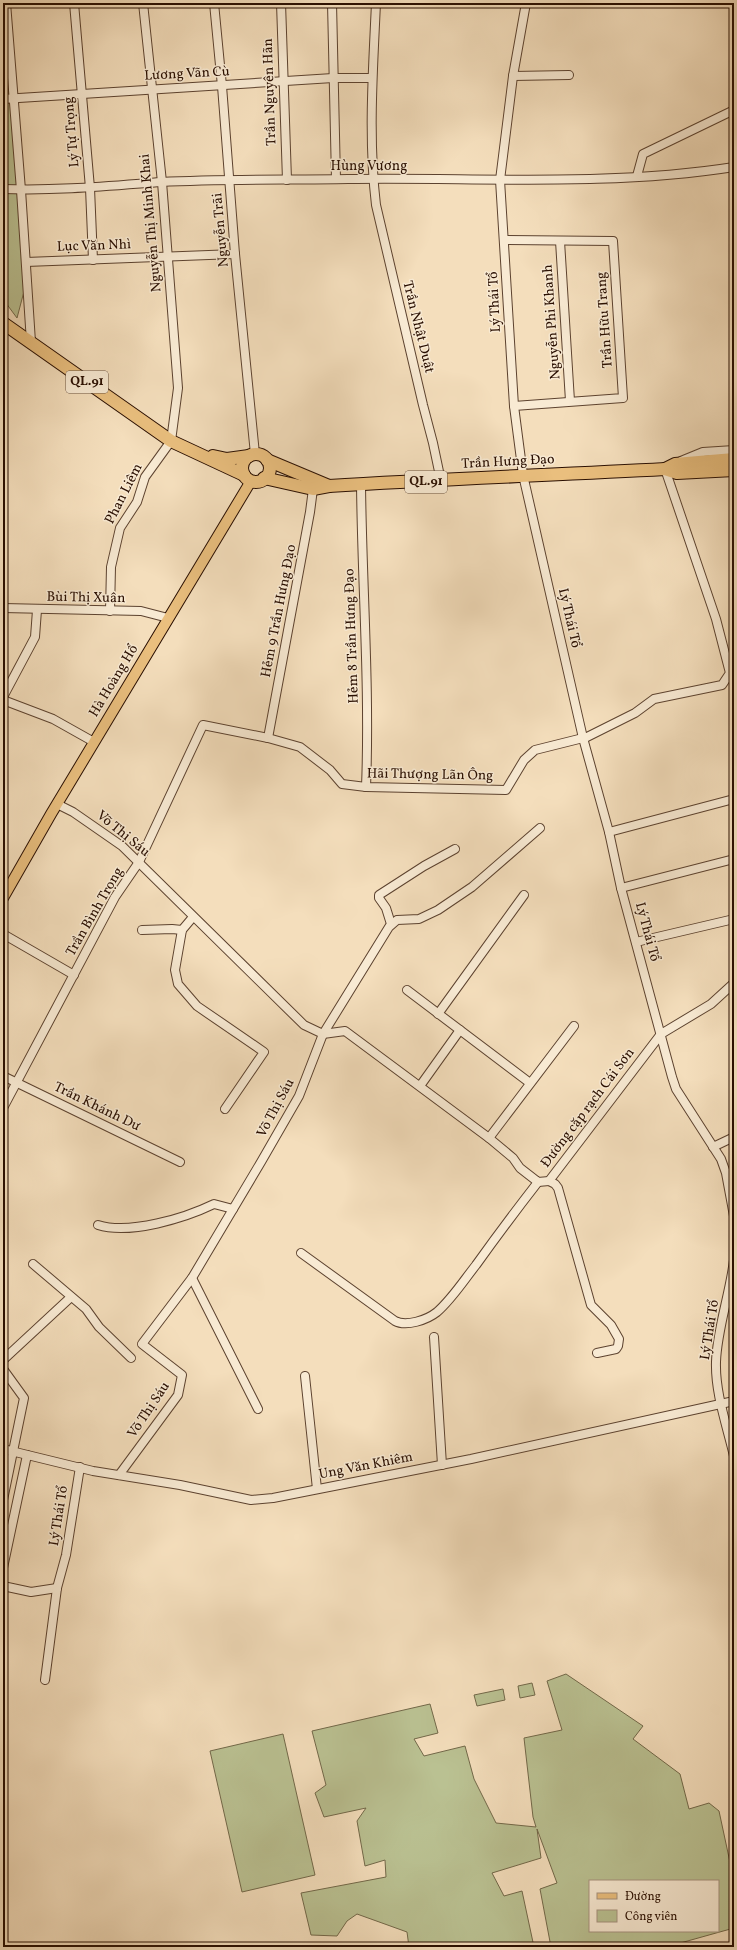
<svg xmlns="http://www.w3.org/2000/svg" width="737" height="1950" font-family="Vollkorn,serif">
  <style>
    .green { fill: #bac192; stroke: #726849; fill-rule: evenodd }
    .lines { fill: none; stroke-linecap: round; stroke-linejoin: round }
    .minor-casing { stroke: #5c422f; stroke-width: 10 }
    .major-casing { stroke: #290e00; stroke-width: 12 }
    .highway-casing { stroke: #290e00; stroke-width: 14 }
    .minor { stroke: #f8ead3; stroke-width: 8 }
    .major { stroke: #eabf7e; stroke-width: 10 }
    .highway { stroke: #eabf7e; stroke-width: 12 }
    .labels { text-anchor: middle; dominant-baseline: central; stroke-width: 3; stroke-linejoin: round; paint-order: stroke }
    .shield { fill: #f8ead3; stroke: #67503f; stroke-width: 1 }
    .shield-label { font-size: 13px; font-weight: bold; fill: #290e00 }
    .street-label { font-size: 14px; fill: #290e00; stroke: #f8ead3 }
  </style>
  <rect width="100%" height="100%" fill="#f4debc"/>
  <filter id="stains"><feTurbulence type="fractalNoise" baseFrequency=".005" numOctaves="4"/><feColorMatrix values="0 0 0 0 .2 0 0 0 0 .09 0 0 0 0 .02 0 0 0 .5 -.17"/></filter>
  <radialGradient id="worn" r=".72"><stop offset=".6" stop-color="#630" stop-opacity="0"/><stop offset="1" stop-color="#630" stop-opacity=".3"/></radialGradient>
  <!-- green -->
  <g class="green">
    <polygon points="3,3 27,280 17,318 3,299"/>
    <path d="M566 1674 643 1726 633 1739 680 1774 689 1809 709 1803 719 1811 734 1881V1928L666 1947H551L540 1889 557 1883 537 1829 541 1858 492 1873 504 1896 522 1891 534 1947H409L407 1932 357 1914 347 1921 337 1936 311 1935 301 1893 386 1877 385 1860 365 1866 357 1821 366 1808 324 1817 315 1793 326 1785 312 1731 430 1704 438 1733 414 1739 424 1756 465 1746 474 1779 496 1823 536 1827 533 1817 524 1738 562 1730 547 1681ZM590 1881H718V1931H590Z"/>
    <polygon points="532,1683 535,1695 520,1698 518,1686"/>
    <polygon points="503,1689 505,1700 477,1706 474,1695"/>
    <polygon points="283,1734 315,1875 242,1892 210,1751"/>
  </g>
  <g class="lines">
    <defs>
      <g id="minor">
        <polyline points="6,3 21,190 31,342"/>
        <polyline points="74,3 90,188 93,260"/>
        <polyline points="214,3 222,86 235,254 255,454"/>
        <polyline points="281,3 287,180"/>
        <polyline points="332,3 336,179"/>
        <path d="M376 3C373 70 368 138 376 205L423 405 433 443 441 481"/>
        <polyline points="526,3 513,76 500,180 514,406 523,475 583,738 609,832 621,888 672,1077 676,1089 721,1159 726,1173 734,1216"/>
        <polyline points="513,76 569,75"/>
        <polyline points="3,99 333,78 372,78"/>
        <polyline points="637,176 643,154 734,110"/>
        <path d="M3 189C56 191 108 186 161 182 223 179 286 180 348 179 477 177 607 187 734 167"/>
        <polyline points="504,240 613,241 623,398 514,406"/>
        <polyline points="560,241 570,401"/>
        <polyline points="26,262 235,254"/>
        <polyline points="681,461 703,452 734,450"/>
        <path d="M361 484C362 585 370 686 366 787"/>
        <polyline points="3,608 141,611 168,618"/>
        <polyline points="110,611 111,567 120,528 137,502 145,477 171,441 178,388 162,182 143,3"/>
        <polyline points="3,697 35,637 37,610"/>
        <polyline points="3,700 53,719 94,742"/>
        <polyline points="268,738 310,512 313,489"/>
        <polyline points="57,804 73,812 122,846 304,1025 323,1034"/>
        <polyline points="609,832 730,800"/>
        <polyline points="621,888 734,859"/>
        <polyline points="193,917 182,930 175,970 178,984 197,1006 264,1052 225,1109"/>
        <polyline points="391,924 386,908 379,898 379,895 424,866 455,849"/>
        <polyline points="142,930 172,929 182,930"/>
        <polyline points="3,934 74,975"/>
        <polyline points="636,942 734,919"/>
        <polyline points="407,990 530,1083"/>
        <polyline points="438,1014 524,895"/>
        <polyline points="323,1034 345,1031 489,1138 513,1158 520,1168 538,1182 549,1181 661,1034 711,1004 734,983"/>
        <polyline points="3,1076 180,1162"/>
        <polyline points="420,1086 460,1030"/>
        <polyline points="3,1108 115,897 139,862 203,725 268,738 300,747 330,770 342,784 366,787 506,790 524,760 535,750 587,737 635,713 654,699 722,685 730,673 716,619 665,469"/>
        <polyline points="489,1138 574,1026"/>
        <polyline points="713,1147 734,1137"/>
        <polyline points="549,1181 555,1184 558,1188 591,1305 611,1325 619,1339 618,1346 616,1349 597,1353"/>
        <path d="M98 1225C130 1235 185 1218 214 1204L233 1209"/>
        <path d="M301 1253 395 1321C406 1327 427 1320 437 1312 452 1299 464 1280 476 1265 496 1237 517 1209 538 1182"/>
        <path d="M734 1260C730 1294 717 1329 716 1362 715 1393 727 1426 734 1456"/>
        <polyline points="33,1264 86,1309 99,1327 131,1358"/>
        <polyline points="192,1278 258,1409"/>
        <polyline points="434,1337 442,1465"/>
        <polyline points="3,1360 71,1297"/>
        <polyline points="3,1369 24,1398 3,1500"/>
        <polyline points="305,1376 317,1489"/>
        <polyline points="3,1449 93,1471 180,1485 251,1500 273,1498 471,1459 734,1401"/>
        <polyline points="119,1475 178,1395 182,1375 142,1344 192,1278 261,1162 299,1096 323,1034 389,927 397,920 419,919 438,910 472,887 540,828"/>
        <polyline points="3,1568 27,1455"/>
        <polyline points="3,1586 31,1592 57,1588"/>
        <polyline points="45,1680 57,1588 66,1555 80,1467"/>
      </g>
      <polyline id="major" points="3,898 51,814 251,481"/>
      <g id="highway">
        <polyline points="3,323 171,441 244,475"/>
        <circle cx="256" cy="468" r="14"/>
        <polyline points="213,456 227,459 249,456"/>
        <polyline points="267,460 329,486"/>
        <polyline points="665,469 675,464 734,459"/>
        <path d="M264 478 313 489 329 486C441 479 553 475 665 469L677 473 734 470"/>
      </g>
    </defs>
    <!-- minor casing -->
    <use href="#minor" class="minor-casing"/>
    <!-- major casing -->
    <use href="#major" class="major-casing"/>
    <!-- highway casing -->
    <use href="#highway" class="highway-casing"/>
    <!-- minor -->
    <use href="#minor" class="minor"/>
    <!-- major -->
    <use href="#major" class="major"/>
    <!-- highway -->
    <use href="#highway" class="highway"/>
  </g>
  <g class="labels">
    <!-- shield labels -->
    <g class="shield">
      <rect x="66" y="371" width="42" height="22" rx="3"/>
      <rect x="405" y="471" width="42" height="22" rx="3"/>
    </g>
    <g class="shield-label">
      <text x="87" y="382">QL.91</text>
      <text x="426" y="482">QL.91</text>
    </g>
    <!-- street labels -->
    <g class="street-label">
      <text transform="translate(187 74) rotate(-3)">Lương Vãn Cù</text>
      <text transform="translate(270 92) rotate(-92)">Trần Nguyên Hãn</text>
      <text transform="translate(72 132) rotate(-95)">Lý Tự Trọng</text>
      <text x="369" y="166">Hùng Vương</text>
      <text transform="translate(151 223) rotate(-95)">Nguyễn Thị Minh Khai</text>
      <text transform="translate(221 230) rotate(-95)">Nguyễn Trãi</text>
      <text transform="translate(94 246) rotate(-2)">Lục Văn Nhì</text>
      <text transform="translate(495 302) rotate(-93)">Lý Thái Tổ</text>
      <text transform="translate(605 320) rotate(-94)">Trần Hữu Trang</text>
      <text transform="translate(552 322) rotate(-94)">Nguyễn Phi Khanh</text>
      <text transform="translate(418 327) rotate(76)">Trần Nhật Duật</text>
      <text transform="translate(508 462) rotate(-3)">Trần Hưng Đạo</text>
      <text transform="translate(124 494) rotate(-63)">Phan Liêm</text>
      <text transform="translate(86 598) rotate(1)">Bùi Thị Xuân</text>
      <text transform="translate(279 611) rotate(-79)">Hẻm 9 Trần Hưng Đạo</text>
      <text transform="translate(569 618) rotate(77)">Lý Thái Tổ</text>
      <text transform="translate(352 636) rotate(-92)">Hẻm 8 Trần Hưng Đạo</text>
      <text transform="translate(114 681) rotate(-59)">Hà Hoàng Hổ</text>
      <text transform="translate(430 775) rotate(1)">Hãi Thượng Lãn Ông</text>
      <text transform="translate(123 834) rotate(39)">Võ Thị Sáu</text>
      <text transform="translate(95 912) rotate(-60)">Trần Bình Trọng</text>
      <text transform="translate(647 932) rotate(75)">Lý Thái Tổ</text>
      <text transform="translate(97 1107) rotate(26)">Trần Khánh Dư</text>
      <text transform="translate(276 1108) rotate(-62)">Võ Thị Sáu</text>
      <text transform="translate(588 1108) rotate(-53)">Đường cặp rạch Cái Sơn</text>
      <text transform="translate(710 1330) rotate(-81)">Lý Thái Tổ</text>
      <text transform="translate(149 1410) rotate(-56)">Võ Thị Sáu</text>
      <text transform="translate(366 1466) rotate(-11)">Ung Văn Khiêm</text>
      <text transform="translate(59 1516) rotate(-81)">Lý Thái Tổ</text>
    </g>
  </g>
  <!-- margin -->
  <rect width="737" height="1950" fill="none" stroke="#f4debc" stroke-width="16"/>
  <rect x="4" y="4" width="729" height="1942" fill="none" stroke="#290e00" stroke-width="2"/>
  <rect x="8" y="8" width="721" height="1934" fill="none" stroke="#290e00"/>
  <!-- legend -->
  <rect x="589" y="1880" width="130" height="52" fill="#f8ead3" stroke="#a5927f"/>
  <rect x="597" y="1893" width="20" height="6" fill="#eabf7e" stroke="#a5927f"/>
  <text x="625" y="1900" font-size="12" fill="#290e00">Đường</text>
  <rect x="597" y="1910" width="20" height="12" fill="#bac192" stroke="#a5927f"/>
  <text x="625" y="1920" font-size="12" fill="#290e00">Công viên</text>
  <rect width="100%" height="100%" filter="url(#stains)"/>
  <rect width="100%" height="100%" fill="url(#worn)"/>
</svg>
